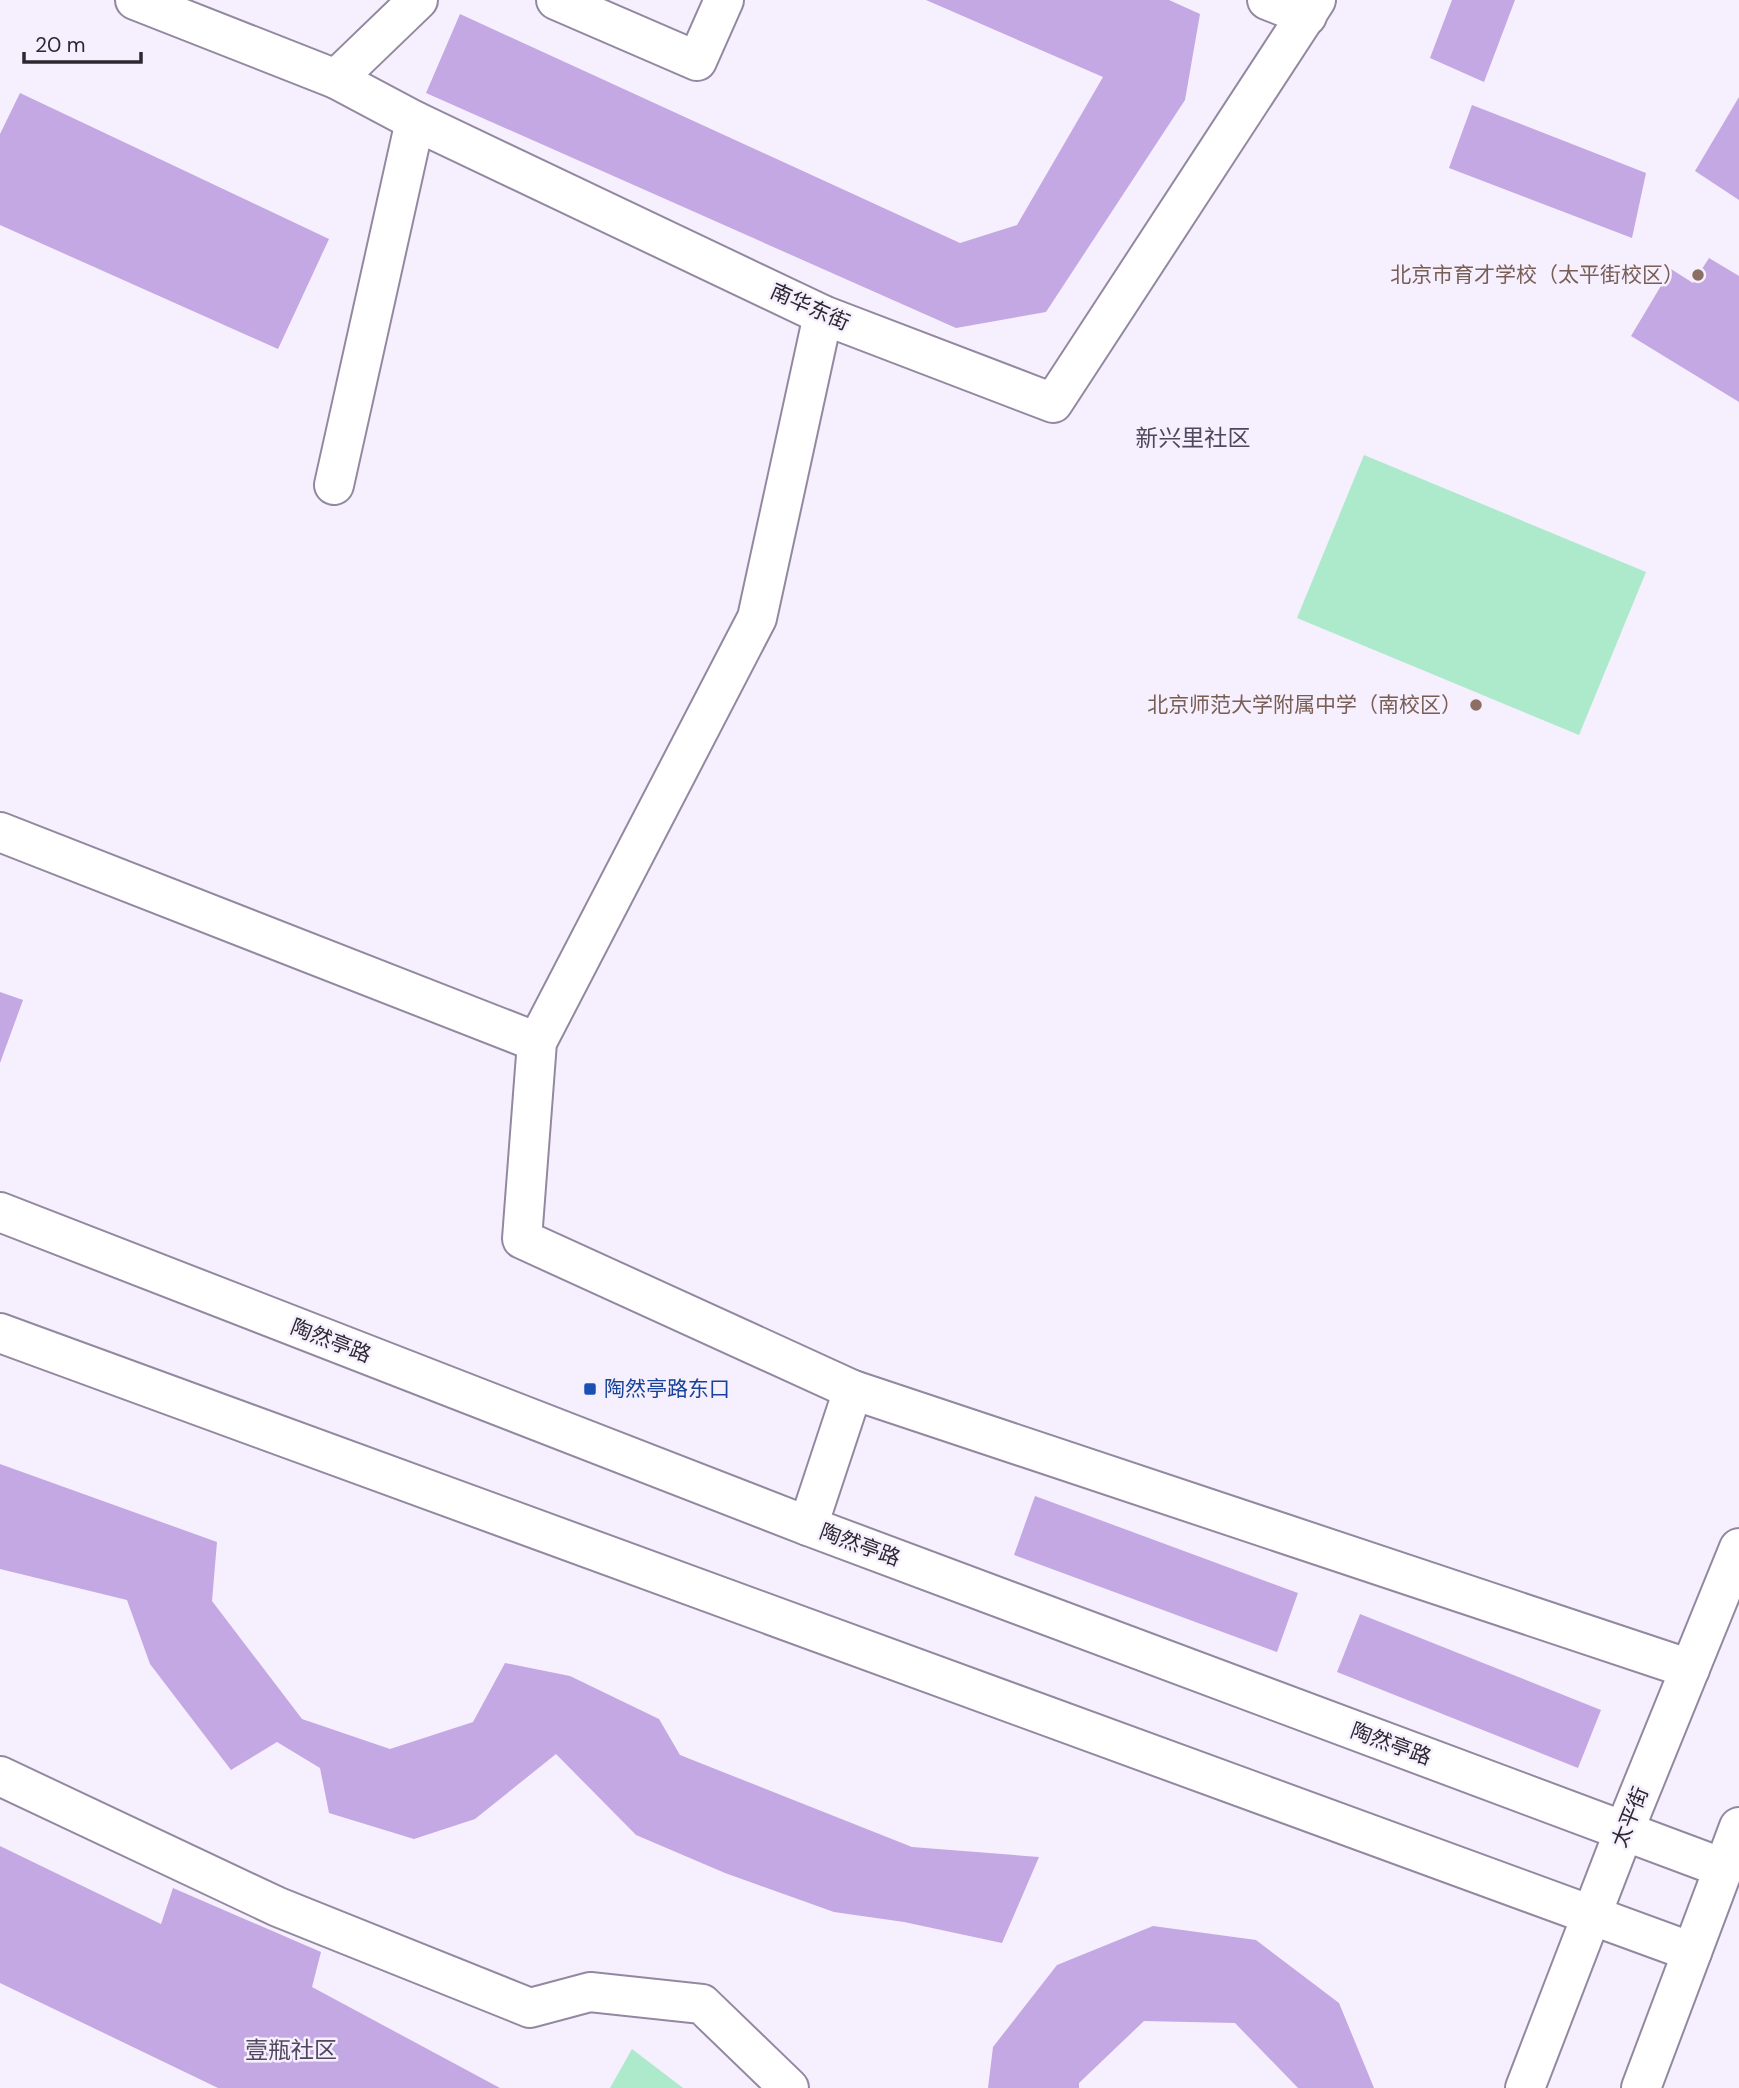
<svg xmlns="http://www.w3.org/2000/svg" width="1739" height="2088" font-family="'DM Sans','Noto Sans SC',sans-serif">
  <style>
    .park { fill: #ade9cb }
    .building { fill: #c4a8e3 }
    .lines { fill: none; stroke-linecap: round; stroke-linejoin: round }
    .street-casing { stroke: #9388a0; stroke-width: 42 }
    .secondary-casing { stroke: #9388a0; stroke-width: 42 }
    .street { stroke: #fff; stroke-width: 38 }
    .secondary { stroke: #fff; stroke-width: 38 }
    .education-dot { fill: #8d6e63; stroke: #f6effe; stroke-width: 2.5 }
    .transit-dot { fill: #1a4fb4; stroke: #f6effe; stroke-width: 2.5 }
    .labels { text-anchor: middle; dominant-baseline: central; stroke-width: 5; stroke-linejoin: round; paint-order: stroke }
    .education-label { font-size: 21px; fill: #785e54; stroke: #f6effe; text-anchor: end }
    .street-label { font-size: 21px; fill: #2c2831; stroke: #f6effe }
    .transit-label { font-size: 21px; fill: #164399; stroke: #f6effe; text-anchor: start }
    .neighbourhood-label { font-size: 23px; fill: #50475c; stroke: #f6effe }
  </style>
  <rect width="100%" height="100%" fill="#f6effe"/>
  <!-- park -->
  <g class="park">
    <polygon points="1364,455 1646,572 1579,735 1297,618"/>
    <polygon points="632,2049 683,2088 610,2088"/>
  </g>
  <!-- building -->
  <g class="building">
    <polygon points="926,0 1169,0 1200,14 1185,100 1046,312 956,328 426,93 460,14 960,243 1017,225 1103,77"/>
    <polygon points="1452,0 1515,0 1484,82 1430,58"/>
    <polygon points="20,93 329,239 278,349 0,225 0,134"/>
    <polygon points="1739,97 1739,200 1695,171"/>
    <polygon points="1472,105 1646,173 1632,238 1449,168"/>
    <polygon points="1709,258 1739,276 1739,402 1631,336 1671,269 1693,283"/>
    <polygon points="0,992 23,1000 0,1063"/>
    <polygon points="0,1464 217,1542 212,1601 302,1719 390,1749 473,1722 505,1663 570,1676 659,1719 680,1755 912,1847 1039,1857 1002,1943 904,1922 834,1912 725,1873 636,1835 556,1754 475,1819 414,1839 329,1813 320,1768 277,1742 231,1770 150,1664 127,1600 0,1569"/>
    <polygon points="1035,1496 1298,1593 1277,1652 1014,1555"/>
    <polygon points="1360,1614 1601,1710 1578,1768 1337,1672"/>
    <polygon points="0,1846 161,1924 173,1888 321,1952 312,1987 500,2088 218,2088 0,1983"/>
    <polygon points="1153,1926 1256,1940 1339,2003 1374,2088 1298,2088 1235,2023 1144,2021 1079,2083 1079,2088 988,2088 993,2047 1057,1965"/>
  </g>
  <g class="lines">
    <defs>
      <g id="street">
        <polyline points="135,0 336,79 415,121 823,315 1053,403 1316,0"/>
        <polyline points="556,0 697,61 724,0"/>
        <polyline points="1267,0 1307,16"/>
        <polyline points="336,79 418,0"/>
        <polyline points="823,315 757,618 537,1042 522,1239 853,1390 1690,1669"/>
        <polyline points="334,485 415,121"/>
        <polyline points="0,832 537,1042"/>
        <polyline points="808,1526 853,1390"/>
        <polyline points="0,1776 278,1907 530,2008 590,1992 702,2004 789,2088"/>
      </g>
      <g id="secondary">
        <polyline points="0,1212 808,1526 1723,1868"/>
        <polyline points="0,1333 1692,1952"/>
        <polyline points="1525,2088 1624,1831 1739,1548"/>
        <polyline points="1641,2088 1739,1827"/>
      </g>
    </defs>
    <!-- street casing -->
    <use href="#street" class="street-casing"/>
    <!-- secondary casing -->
    <use href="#secondary" class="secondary-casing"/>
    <!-- street -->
    <use href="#street" class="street"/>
    <!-- secondary -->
    <use href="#secondary" class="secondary"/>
  </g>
  <!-- markers -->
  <g class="education-dot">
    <circle cx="1698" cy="275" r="7"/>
    <circle cx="1476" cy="705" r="7"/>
  </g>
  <rect class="transit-dot" x="583" y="1382" width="14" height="14" rx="3.5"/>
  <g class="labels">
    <!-- education labels -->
    <g class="education-label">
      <text x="1684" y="275">北京市育才学校（太平街校区）</text>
      <text x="1462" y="705">北京师范大学附属中学（南校区）</text>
    </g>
    <!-- street labels -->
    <g class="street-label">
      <text transform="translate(810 307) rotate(24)">南华东街</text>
      <text transform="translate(331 1341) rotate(21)">陶然亭路</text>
      <text transform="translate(860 1545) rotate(20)">陶然亭路</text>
      <text transform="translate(1391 1744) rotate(20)">陶然亭路</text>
      <text transform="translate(1630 1817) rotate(-68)">太平街</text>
    </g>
    <!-- transit labels -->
    <g class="transit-label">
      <text x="604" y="1389">陶然亭路东口</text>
    </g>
    <!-- neighbourhood labels -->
    <g class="neighbourhood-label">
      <text x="1193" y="438">新兴里社区</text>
      <text x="291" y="2050">壹瓶社区</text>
    </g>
  </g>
  <!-- scale -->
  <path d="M24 52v10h117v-10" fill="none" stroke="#2c2831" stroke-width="3.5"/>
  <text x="35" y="52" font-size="21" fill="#2c2831" stroke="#f6effe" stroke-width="5" paint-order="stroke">20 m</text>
</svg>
